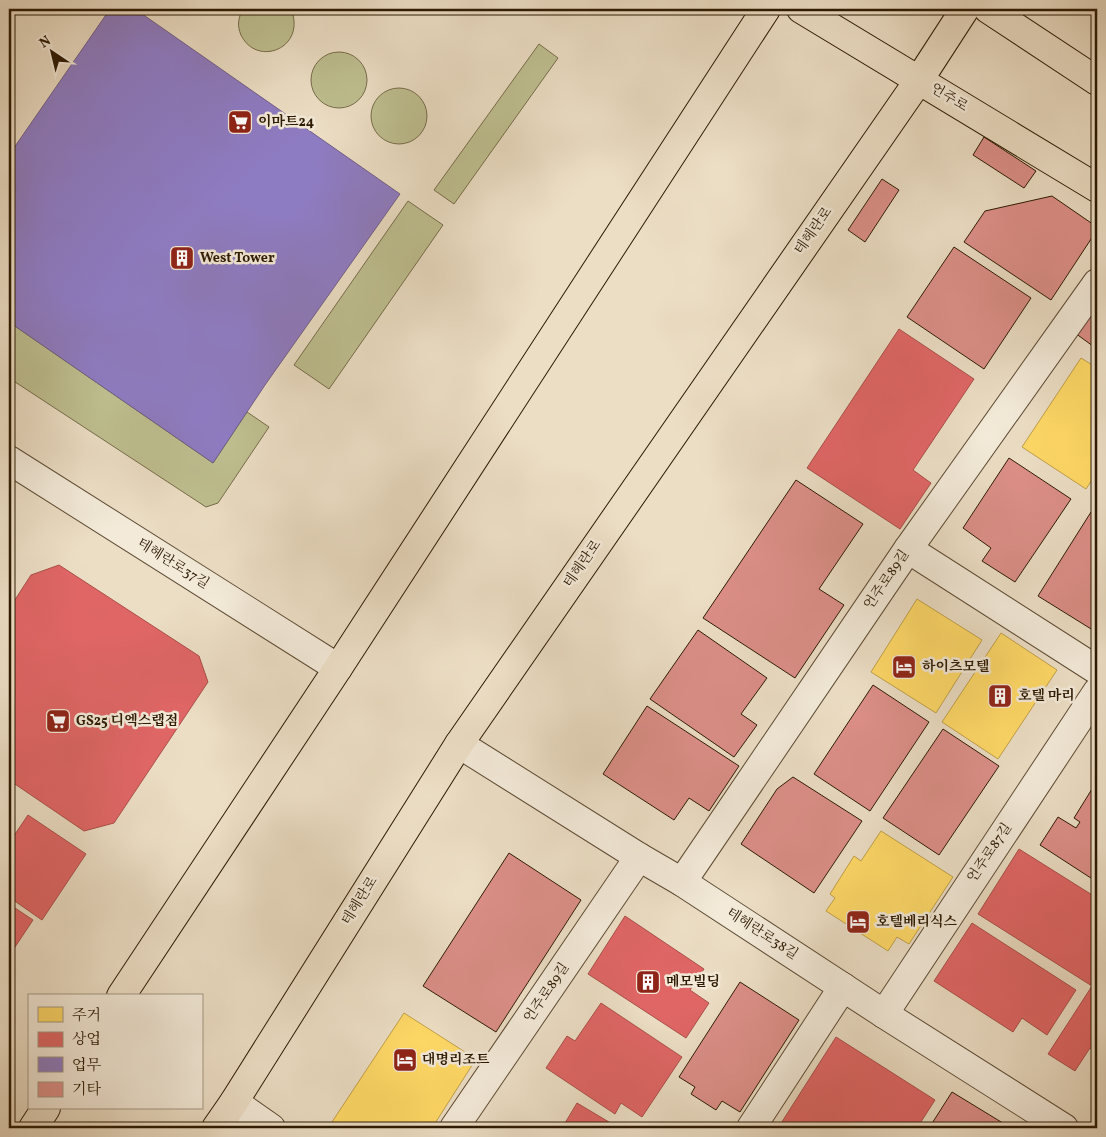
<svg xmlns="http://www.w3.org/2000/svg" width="1106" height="1137" font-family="Vollkorn,'Noto Serif KR',serif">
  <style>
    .green { fill: #bebf90; stroke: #766c4a }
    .homes { fill: #ffd966; stroke: #c0a048 }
    .shops { fill: #e06666; stroke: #aa4f48 }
    .offices { fill: #8e7cc3; stroke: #715f89 }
    .building { fill: #dc8f88; stroke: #2d1a03 }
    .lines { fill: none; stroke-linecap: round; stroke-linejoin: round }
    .minor-casing { stroke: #5d4b34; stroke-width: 30 }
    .major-casing { stroke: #2d1a03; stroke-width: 30 }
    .minor { stroke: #f3ead9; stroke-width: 28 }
    .major { stroke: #ecdec5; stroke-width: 28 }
    .labels { text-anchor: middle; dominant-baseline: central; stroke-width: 5; stroke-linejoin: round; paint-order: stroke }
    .street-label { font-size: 14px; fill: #2d1a03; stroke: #f3ead9 }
    .poi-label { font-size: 14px; font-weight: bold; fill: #2d1a03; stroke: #f3ead9; text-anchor: start }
  </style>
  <rect width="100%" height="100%" fill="#ecdec5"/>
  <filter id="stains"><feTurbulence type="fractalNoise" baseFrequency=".004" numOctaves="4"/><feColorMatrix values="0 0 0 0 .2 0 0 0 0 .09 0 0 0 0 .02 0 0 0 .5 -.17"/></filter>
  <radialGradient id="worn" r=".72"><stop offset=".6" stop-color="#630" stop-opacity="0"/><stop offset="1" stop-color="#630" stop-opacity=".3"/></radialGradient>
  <!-- green -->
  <g class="green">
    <path d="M243 9H291C307 48 257 68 241 35 237 26 238 18 243 9Z"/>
    <polygon points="539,44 558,58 454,204 434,190"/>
    <circle cx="339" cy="80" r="28"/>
    <circle cx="399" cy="116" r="28"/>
    <polygon points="408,201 443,225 329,389 294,365"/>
    <polygon points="9,322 213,463 247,412 269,427 218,503 206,507 9,378"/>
  </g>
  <!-- homes -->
  <g class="homes">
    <polygon points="1081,358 1097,368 1097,472 1086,489 1022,447"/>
    <polygon points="917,599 982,640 936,713 871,672"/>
    <polygon points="1001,633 1057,670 998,759 942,722"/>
    <polygon points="881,831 953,877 909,944 897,937 888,951 826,911 835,898 830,894 854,856 861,861"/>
    <polygon points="404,1013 476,1059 432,1128 328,1128"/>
  </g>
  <!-- shops -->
  <g class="shops">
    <polygon points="899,329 974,379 913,470 931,483 900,529 807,468"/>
    <polygon points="59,565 199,656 208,682 114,823 84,831 9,780 9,609 31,575"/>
    <polygon points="28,815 86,854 42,920 9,897 9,843"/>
    <polygon points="1019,849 1097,898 1097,1052 1090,1048 1075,1071 1048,1054 1092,986 978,914"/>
    <polygon points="9,904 33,920 9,956"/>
    <polygon points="625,916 704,969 690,990 709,1003 686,1038 588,974"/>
    <polygon points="972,923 1076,990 1047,1035 1022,1018 1013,1032 934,981"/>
    <polygon points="601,1003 682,1057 642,1117 621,1103 615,1114 546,1068 567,1036 575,1041"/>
    <polygon points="836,1037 935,1100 917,1128 778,1128"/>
    <polygon points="577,1103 619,1128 562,1128"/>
  </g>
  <!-- offices -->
  <polygon class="offices" points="110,9 135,9 400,194 265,385 213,463 9,322 9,155"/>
  <!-- building -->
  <g class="building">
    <polygon points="984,137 1036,171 1024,188 973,155"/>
    <polygon points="882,179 899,190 865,242 848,230"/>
    <polygon points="1052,196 1097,227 1097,230 1051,300 964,242 985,211"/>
    <polygon points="954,247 1031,298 984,369 907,317"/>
    <polygon points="1097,301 1097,349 1075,333"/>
    <polygon points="1009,458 1071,499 1015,582 982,561 991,548 963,528"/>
    <polygon points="796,480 863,524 819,589 844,605 795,678 703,618"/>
    <polygon points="1091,512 1097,516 1096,632 1038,596"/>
    <polygon points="698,630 767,678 741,714 757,725 734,757 650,699"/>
    <polygon points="873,685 929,722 870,811 814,774"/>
    <polygon points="647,706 739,766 709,811 689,798 674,820 603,774"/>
    <polygon points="943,729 999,766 939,855 883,818"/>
    <polygon points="793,777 862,821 814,893 741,844 777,789"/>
    <polygon points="1092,789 1097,793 1097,882 1040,845 1058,817 1076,828 1080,822 1074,818"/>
    <polygon points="509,853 581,900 496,1032 423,986"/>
    <polygon points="740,982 799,1020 740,1112 722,1101 716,1110 691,1094 695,1087 679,1077"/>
    <polygon points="952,1092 1011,1128 929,1128"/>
  </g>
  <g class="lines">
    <defs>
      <g id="minor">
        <polyline points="9,460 338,668"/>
        <polyline points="908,549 1097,670"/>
        <polyline points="459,744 639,857 682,882 884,1014 1064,1128"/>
        <polyline points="682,882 908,549 1097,283"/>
        <polyline points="884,1014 1097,692"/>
        <polyline points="234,1102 271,1128"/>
        <polyline points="454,1128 639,857"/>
        <polyline points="751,1128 843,987"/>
      </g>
      <g id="major">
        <polyline points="801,9 1097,188"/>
        <polyline points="988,9 1097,81"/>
        <polyline points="121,996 338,668 766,9"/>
        <polyline points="33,1128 46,1108"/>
        <polyline points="216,1128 234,1102 459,744 919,80 965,9"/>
      </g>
    </defs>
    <!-- minor casing -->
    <use href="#minor" class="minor-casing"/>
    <!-- major casing -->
    <use href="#major" class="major-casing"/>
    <!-- minor -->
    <use href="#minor" class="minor"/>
    <!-- major -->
    <use href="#major" class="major"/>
  </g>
  <!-- icons -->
  <defs>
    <symbol id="supermarket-square" viewBox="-11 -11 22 22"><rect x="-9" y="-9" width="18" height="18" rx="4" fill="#8f2418" stroke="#f3ead9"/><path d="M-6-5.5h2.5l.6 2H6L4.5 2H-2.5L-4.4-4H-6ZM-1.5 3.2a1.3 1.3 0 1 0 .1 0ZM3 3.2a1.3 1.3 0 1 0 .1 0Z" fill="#fff"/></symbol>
    <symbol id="building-square" viewBox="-11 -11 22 22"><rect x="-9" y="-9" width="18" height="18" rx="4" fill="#8f2418" stroke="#f3ead9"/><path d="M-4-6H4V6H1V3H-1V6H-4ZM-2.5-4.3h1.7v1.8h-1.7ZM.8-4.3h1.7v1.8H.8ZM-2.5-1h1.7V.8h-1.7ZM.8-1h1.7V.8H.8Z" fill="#fff"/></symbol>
    <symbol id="hotel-square" viewBox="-11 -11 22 22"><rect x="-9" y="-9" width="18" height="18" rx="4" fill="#8f2418" stroke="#f3ead9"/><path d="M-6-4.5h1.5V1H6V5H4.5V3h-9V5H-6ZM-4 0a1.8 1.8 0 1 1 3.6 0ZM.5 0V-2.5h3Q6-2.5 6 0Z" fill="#fff"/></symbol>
  </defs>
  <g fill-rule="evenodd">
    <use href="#supermarket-square" x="226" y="108" width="28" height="28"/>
    <use href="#building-square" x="168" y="244" width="28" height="28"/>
    <use href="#hotel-square" x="890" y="653" width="28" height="28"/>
    <use href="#building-square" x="986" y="682" width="28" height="28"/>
    <use href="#supermarket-square" x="44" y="707" width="28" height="28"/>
    <use href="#hotel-square" x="844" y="908" width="28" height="28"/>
    <use href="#building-square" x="634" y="968" width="28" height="28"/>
    <use href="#hotel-square" x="391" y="1046" width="28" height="28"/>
  </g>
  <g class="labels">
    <!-- street labels -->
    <g class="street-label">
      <text transform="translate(949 98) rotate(31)">언주로</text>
      <text transform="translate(814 231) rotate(-55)">테헤란로</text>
      <text transform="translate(173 564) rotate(32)">테헤란로37길</text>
      <text transform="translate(583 564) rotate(-55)">테헤란로</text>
      <text transform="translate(887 580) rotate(-56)">언주로89길</text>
      <text transform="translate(990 853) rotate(-56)">언주로87길</text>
      <text transform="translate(360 901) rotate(-58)">테헤란로</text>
      <text transform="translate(762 934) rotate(33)">테헤란로38길</text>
      <text transform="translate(547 993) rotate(-56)">언주로89길</text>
    </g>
    <!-- poi labels -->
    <g class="poi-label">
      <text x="258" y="122">이마트24</text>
      <text x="200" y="258">West Tower</text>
      <text x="922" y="667">하이츠모텔</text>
      <text x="1018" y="696">호텔 마리</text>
      <text x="76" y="721">GS25 디엑스랩점</text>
      <text x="876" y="922">호텔베리식스</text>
      <text x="666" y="982">메모빌딩</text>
      <text x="422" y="1060">대명리조트</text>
    </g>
  </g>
  <!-- margin -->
  <rect width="1106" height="1137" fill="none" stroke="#ecdec5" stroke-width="30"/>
  <rect x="10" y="10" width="1086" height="1117" fill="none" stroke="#2d1a03" stroke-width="2.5"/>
  <rect x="15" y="15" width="1076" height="1107" fill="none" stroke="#2d1a03"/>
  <!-- legend -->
  <rect x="28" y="994" width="175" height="115" fill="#f3ead9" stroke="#a49783"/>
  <rect x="38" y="1007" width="25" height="15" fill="#ffd966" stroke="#a49783"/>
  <text x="72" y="1020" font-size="15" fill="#2d1a03">주거</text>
  <rect x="38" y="1032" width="25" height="15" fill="#e06666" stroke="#a49783"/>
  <text x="72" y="1044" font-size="15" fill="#2d1a03">상업</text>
  <rect x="38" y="1057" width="25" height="15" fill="#8e7cc3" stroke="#a49783"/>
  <text x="72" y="1070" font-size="15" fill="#2d1a03">업무</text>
  <rect x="38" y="1082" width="25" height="15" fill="#dc8f88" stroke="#a49783"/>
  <text x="72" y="1094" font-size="15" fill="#2d1a03">기타</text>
  <!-- north arrow -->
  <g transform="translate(52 52) rotate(325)" stroke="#f3ead9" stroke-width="4" paint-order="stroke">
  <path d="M0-4L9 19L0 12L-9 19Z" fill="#2d1a03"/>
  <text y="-8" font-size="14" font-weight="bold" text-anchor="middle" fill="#2d1a03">N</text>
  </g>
  <rect width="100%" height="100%" filter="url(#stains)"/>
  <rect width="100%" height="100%" fill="url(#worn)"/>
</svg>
